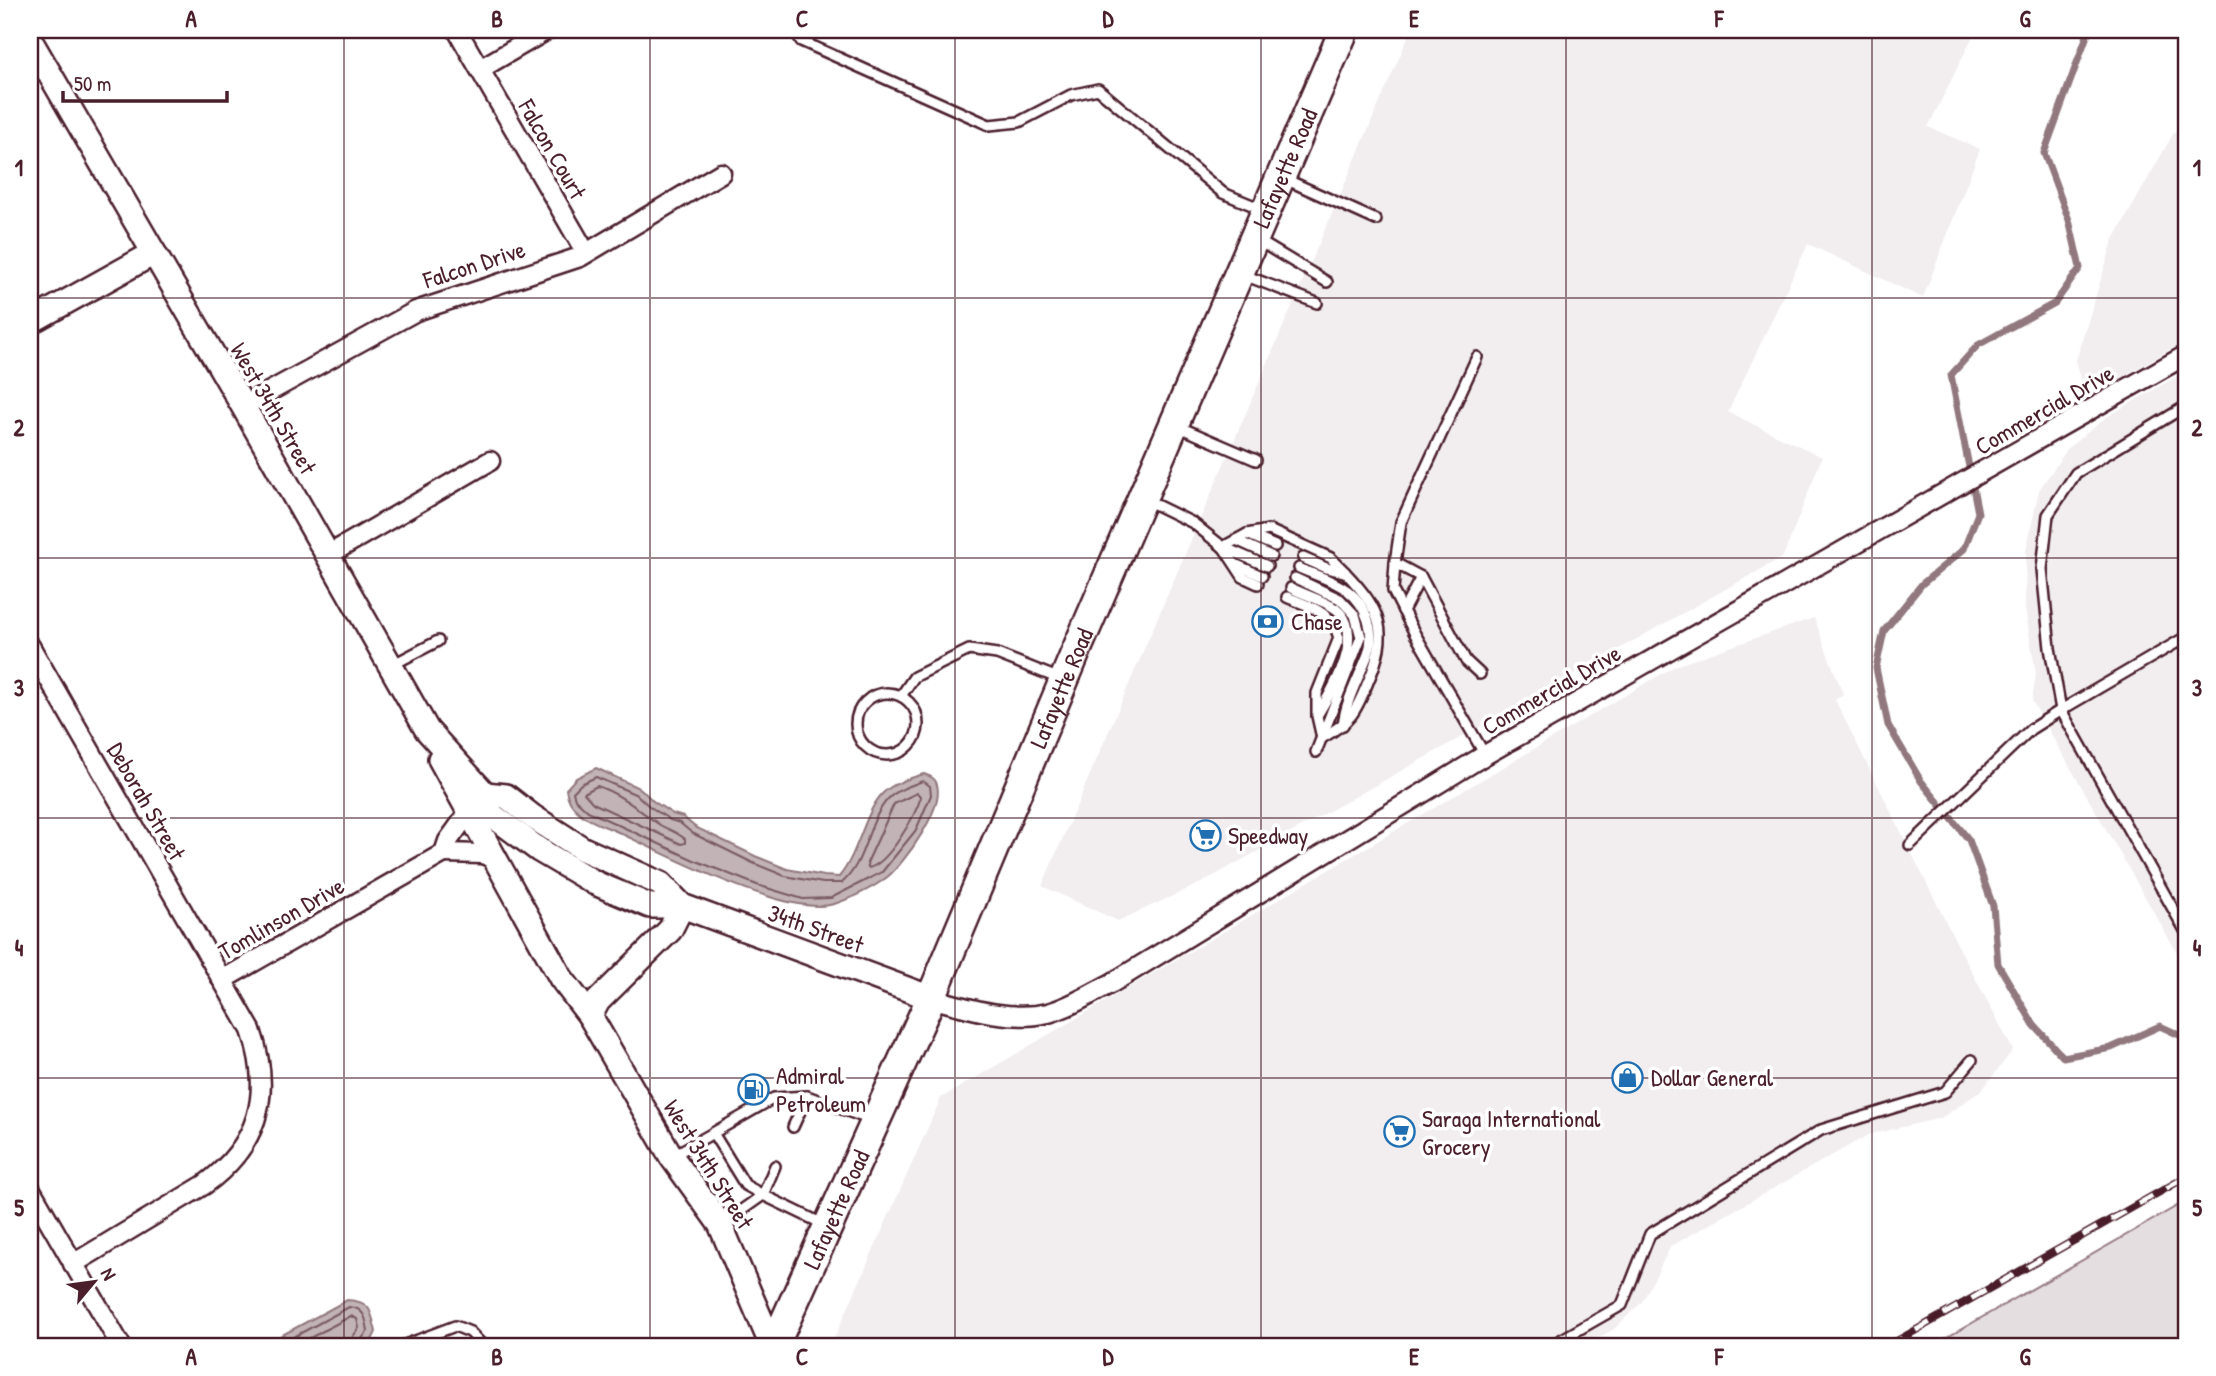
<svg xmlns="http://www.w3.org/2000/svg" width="2216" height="1376" font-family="'Patrick Hand',sans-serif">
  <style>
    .built { fill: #f2eeef }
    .green { fill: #e5dee0; stroke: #987e86; stroke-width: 2 }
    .water { fill: #c1b3b6; stroke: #91787e; stroke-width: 2 }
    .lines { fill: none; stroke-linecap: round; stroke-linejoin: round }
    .shore { stroke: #7a5a63; stroke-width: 2 }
    .stream { stroke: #91787e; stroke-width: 7 }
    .service-casing { stroke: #4a1f2b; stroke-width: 14 }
    .minor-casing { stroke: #4a1f2b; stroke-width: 23 }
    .tertiary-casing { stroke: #4a1f2b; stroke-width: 28 }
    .primary-casing { stroke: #4a1f2b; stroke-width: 33 }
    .service { stroke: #fff; stroke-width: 9 }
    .minor { stroke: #fff; stroke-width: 18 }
    .tertiary { stroke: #fff; stroke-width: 23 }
    .primary { stroke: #fff; stroke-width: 28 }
    .rail-casing { stroke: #4a1f2b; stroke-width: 8 }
    .rail { stroke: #fff; stroke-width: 5; stroke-dasharray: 16; stroke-linecap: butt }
    .grid { fill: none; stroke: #4a1f2b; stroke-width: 2; stroke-opacity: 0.55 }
    .labels { text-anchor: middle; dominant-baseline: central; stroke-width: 7; stroke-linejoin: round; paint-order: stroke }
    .street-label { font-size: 24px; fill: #4a1f2b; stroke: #fff }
    .poi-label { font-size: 24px; fill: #4a1f2b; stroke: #fff; text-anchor: start }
    .neatline { fill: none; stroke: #4a1f2b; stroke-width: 2.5 }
    .grid-label { font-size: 23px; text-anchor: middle; font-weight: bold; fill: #4a1f2b }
  </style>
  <rect width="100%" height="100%" fill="#fff"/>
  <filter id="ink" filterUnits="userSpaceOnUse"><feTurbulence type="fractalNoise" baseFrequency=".0143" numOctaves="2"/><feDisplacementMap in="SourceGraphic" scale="14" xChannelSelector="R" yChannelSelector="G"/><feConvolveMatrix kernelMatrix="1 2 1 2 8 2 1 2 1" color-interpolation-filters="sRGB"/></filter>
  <g filter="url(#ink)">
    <!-- built -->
    <g class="built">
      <polygon points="1411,30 1976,30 1928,127 1980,149 1923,298 1808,244 1728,412 1822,457 1783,557 1201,883 1118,921 1042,886"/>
      <polygon points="2186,125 2186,340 2086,398 2076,360 2113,241 2173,134"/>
      <polygon points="2186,371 2186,968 2032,701 2036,674 2025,609 2026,551 2039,490 2068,448 2108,416"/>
      <polygon points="1814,618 1843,694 1835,700 1951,932 2013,1050 1982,1090 1941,1118 1868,1135 1671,1246 1642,1302 1614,1329 1584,1346 831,1346 941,1098 1675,666"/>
    </g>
    <!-- green -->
    <polygon class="green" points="2186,1201 2186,1346 1932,1346"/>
    <!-- water -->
    <g class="water">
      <path d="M596 768 641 789 653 801 673 814 683 817 695 827 755 856 787 869 824 876 839 877C859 853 864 812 883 793 893 783 911 778 924 774 929 776 934 777 936 782 947 805 904 864 886 878 873 888 850 899 834 904 789 918 664 854 620 833 608 827 592 823 582 815 572 807 568 801 566 789L576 778Z"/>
      <path d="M347 1300C371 1301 371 1311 376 1332L372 1340 363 1346H262Z"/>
    </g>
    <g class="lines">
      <!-- shore -->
      <g class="shore">
        <path d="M596 777 637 795 649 806 670 820 680 823 692 833 753 863 785 876 823 883H842C867 861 866 823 888 799 896 790 912 785 923 781L930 786 931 795 916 830 882 872 831 898 803 899 757 885 694 860 588 811 575 799 573 792 581 784Z"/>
        <path d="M597 786C621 794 640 811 660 825 669 830 677 832 685 839V843L681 844 593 803 584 793Z"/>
        <path d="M917 793 921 797C915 816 888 865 868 868L867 863 894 804Z"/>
        <path d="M277 1346 349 1307C364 1308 366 1318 368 1331L360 1341V1346"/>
        <polyline points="295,1346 351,1316 357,1319 359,1328 352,1338 351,1346"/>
      </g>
      <!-- stream -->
      <polyline class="stream" points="2089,30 2044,153 2069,220 2080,268 2055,303 1978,345 1951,375 1978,513 1964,549 1922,584 1884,631 1876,668 1888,725 1921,781 1969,840 1993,906 1998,964 2034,1025 2063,1057 2111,1048 2160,1026 2186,1038"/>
      <defs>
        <g id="service">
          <polyline points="795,30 801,41 989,125 1019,122 1071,95 1098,89 1223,193 1264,210"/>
          <polyline points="1285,179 1376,220"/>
          <polyline points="1257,240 1327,282"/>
          <polyline points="1244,275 1317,303"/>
          <polyline points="1477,357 1401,522 1395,563 1393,591 1415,634 1485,755"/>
          <polyline points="1177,426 1256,460"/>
          <polyline points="1146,500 1193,523 1223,547 1267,566"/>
          <polyline points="1247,534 1275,546"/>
          <polyline points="1236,540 1271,556"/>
          <polyline points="1223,547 1247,534 1269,530 1331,558 1345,572"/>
          <polyline points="1224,548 1243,577 1258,584"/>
          <polyline points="1395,563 1421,577 1403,611"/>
          <polyline points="1235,564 1262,576"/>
          <path d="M1299 568C1314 575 1334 580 1348 591 1366 605 1376 632 1368 654 1359 678 1346 699 1343 725"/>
          <polyline points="1421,577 1466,661 1480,674"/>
          <polyline points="1295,578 1340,599 1355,615 1361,637 1316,752"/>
          <path d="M1291 588C1305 595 1323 600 1336 609 1367 633 1333 689 1318 714"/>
          <path d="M1287 597C1310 607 1332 611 1339 638L1317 693V716L1322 738C1351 721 1355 714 1368 682 1390 632 1382 611 1345 572L1326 568 1303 558"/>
          <polyline points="2186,637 2061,710 2186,932"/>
          <polyline points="392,665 438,641"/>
          <circle cx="887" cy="724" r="31"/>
          <polyline points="901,696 914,677 969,650 997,654 1060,679"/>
          <polyline points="1910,845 2031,729 2061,710 2050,648 2042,569 2048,515 2076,473 2186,406"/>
          <polyline points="793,1127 807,1096"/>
          <polyline points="713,1133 774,1098 807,1096 874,1121"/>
          <polyline points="672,1156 713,1133 745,1185 763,1195 722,1224"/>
          <polyline points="775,1166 763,1195 823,1224"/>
          <polyline points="402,1346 455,1326 470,1332 483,1346"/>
          <polyline points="1550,1346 1622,1305 1650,1234 1821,1130 1945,1092 1972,1060"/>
        </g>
        <g id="minor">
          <polyline points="457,30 586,253"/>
          <polyline points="480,69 547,30"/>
          <polyline points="243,406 416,311 580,257 721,173"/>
          <polyline points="328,555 490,461"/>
          <path d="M30 646 251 1030C273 1094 259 1145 204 1185L73 1264"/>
          <polyline points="444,853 482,854 494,858"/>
          <polyline points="222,980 444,853 448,841 469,812"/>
          <path d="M931 998C968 1008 1010 1022 1048 1013 1071 1007 1092 993 1112 983L1485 755 2186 355"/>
          <polyline points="30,1188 121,1346"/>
        </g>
        <g id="tertiary">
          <polyline points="30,40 243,406 427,730 485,794 488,812 539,850 595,883 650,906 682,906 931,998"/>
          <polyline points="30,322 154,253"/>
          <polyline points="440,759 561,978 590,1016 671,1156 720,1224 772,1346"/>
          <polyline points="485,794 506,796 533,817 583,849 661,884 682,906"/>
          <polyline points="590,1016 598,1001 670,930 682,906"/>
        </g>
        <g id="primary">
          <path id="s1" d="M774 1346 931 998 1077 649 1344 30"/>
        </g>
      </defs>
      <!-- service casing -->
      <use href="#service" class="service-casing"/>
      <!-- minor casing -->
      <use href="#minor" class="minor-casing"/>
      <!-- tertiary casing -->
      <use href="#tertiary" class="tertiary-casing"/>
      <!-- primary casing -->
      <use href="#primary" class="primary-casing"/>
      <!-- service -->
      <use href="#service" class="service"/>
      <!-- minor -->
      <use href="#minor" class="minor"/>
      <!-- tertiary -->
      <use href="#tertiary" class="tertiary"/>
      <!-- primary -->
      <use href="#primary" class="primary"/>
      <defs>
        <polyline id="rail" points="1888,1346 2186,1177"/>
      </defs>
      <!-- rail casing -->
      <use href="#rail" class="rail-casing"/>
      <!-- rail -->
      <use href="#rail" class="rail"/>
    </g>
  </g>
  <!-- grid -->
  <path class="grid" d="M344 30V1346M650 30V1346M955 30V1346M1261 30V1346M1566 30V1346M1872 30V1346M30 298H2186M30 558H2186M30 818H2186M30 1078H2186"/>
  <!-- icons -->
  <defs>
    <symbol id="bank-ring" viewBox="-11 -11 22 22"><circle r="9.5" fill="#fff" stroke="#1f6fb2" stroke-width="1.5"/><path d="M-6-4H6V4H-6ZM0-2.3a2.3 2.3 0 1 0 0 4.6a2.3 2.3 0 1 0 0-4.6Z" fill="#1f6fb2"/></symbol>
    <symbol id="supermarket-ring" viewBox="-11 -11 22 22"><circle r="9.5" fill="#fff" stroke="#1f6fb2" stroke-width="1.5"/><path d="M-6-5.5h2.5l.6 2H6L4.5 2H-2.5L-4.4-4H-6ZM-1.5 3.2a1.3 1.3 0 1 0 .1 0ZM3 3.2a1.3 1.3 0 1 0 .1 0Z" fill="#1f6fb2"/></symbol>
    <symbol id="shop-ring" viewBox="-11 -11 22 22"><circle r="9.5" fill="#fff" stroke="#1f6fb2" stroke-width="1.5"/><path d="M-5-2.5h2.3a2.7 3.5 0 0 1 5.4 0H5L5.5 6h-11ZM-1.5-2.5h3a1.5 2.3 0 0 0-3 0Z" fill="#1f6fb2"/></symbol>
    <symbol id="fuel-ring" viewBox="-11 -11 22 22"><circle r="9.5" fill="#fff" stroke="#1f6fb2" stroke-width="1.5"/><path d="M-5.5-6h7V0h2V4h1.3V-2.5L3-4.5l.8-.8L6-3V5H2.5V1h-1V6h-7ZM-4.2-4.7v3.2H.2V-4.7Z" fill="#1f6fb2"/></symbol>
  </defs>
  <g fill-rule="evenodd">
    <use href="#bank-ring" x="1250" y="604" width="35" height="35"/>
    <use href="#supermarket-ring" x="1188" y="818" width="35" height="35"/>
    <use href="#shop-ring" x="1610" y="1060" width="35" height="35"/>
    <use href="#fuel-ring" x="736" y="1072" width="35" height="35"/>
    <use href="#supermarket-ring" x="1382" y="1114" width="35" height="35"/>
  </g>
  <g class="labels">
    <!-- street labels -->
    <g class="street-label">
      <text transform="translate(553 149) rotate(60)">Falcon Court</text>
      <text stroke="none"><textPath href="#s1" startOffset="1284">Lafayette Road</textPath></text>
      <text transform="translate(474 264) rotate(-18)">Falcon Drive</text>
      <text transform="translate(274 408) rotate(60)">West 34th Street</text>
      <text transform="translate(2044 409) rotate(-30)">Commercial Drive</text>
      <text stroke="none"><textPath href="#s1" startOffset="718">Lafayette Road</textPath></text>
      <text transform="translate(1551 689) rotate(-30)">Commercial Drive</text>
      <text transform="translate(147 801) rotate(60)">Deborah Street</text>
      <text transform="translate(281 918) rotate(-30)">Tomlinson Drive</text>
      <text transform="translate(816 928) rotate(20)">34th Street</text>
      <text transform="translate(709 1164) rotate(58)">West 34th Street</text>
      <text stroke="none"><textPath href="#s1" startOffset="150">Lafayette Road</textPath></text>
    </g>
    <!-- poi labels -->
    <g class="poi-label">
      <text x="1291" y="621">Chase</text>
      <text x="1228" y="835">Speedway</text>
      <text x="776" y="1075">Admiral<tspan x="776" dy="28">Petroleum</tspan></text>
      <text x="1651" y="1077">Dollar General</text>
      <text x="1422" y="1118">Saraga International<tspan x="1422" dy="28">Grocery</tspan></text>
    </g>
  </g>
  <!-- margin -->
  <rect width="2216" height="1376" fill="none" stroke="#fff" stroke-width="77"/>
  <!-- north arrow -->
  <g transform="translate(94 1282) rotate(61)" stroke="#ffffff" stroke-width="5" paint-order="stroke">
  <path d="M0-5L12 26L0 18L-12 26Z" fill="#4a1f2b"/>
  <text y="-10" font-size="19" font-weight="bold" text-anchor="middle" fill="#4a1f2b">N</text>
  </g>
  <!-- scale -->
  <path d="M63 91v10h164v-10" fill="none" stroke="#4a1f2b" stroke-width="3.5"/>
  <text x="74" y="91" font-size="21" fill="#4a1f2b" stroke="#ffffff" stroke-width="5" paint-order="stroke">50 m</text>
  <rect x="38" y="38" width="2140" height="1300" class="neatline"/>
  <g class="grid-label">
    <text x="191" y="27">A</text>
    <text x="497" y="27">B</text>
    <text x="802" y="27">C</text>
    <text x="1108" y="27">D</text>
    <text x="1414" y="27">E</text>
    <text x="1719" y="27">F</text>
    <text x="2025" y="27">G</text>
    <text x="19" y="176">1</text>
    <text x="2197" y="176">1</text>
    <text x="19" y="436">2</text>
    <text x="2197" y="436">2</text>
    <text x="19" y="696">3</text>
    <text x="2197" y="696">3</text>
    <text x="19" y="956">4</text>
    <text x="2197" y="956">4</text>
    <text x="19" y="1216">5</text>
    <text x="2197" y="1216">5</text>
    <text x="191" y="1365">A</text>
    <text x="497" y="1365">B</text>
    <text x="802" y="1365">C</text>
    <text x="1108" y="1365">D</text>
    <text x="1414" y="1365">E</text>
    <text x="1719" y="1365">F</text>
    <text x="2025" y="1365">G</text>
  </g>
</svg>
